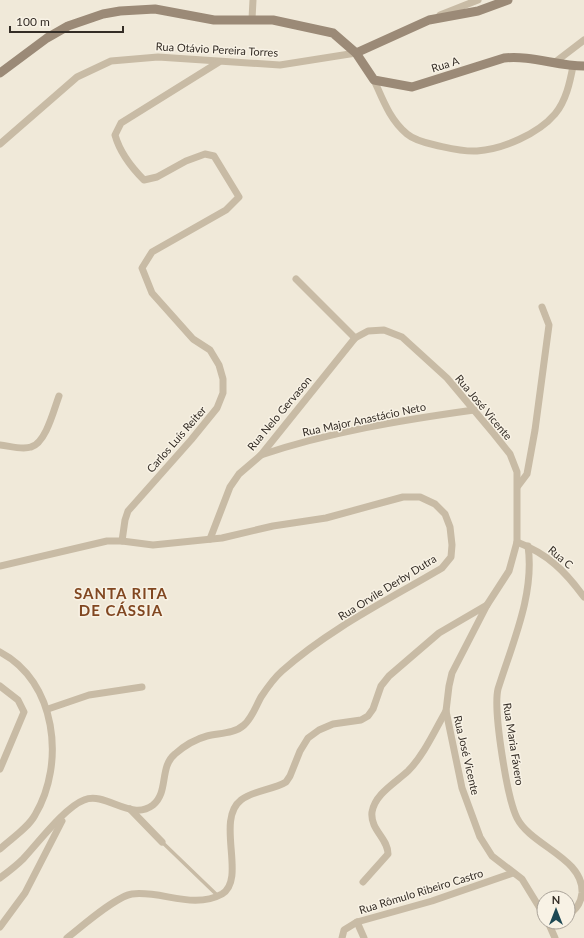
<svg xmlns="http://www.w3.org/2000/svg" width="584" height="938" font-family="Lato,sans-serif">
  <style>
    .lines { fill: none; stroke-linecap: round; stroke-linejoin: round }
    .lane { stroke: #c8bba5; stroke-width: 3.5 }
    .street { stroke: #c8bba5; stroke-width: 7 }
    .secondary { stroke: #9b8a77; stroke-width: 9 }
    .labels { text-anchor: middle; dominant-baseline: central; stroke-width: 3; stroke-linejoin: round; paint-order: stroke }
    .street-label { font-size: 11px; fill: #342d26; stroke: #f8f2e5 }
    .district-label { font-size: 15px; font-weight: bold; letter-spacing: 1px; fill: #814721; stroke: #f8f2e5 }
  </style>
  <rect width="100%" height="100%" fill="#f0e9d9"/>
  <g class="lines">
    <!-- lane -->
    <polyline class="lane" points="162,842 217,895"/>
    <!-- street -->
    <g class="street">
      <polyline points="440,15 478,0"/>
      <polyline points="252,19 253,0"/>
      <polyline points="554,63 584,40"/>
      <path d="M374 80C383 100 390 120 407 134 414 140 426 143 435 145 449 148 463 152 477 151 503 149 538 134 555 114 566 101 570 82 573 66"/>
      <polyline points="0,144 77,77 111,61 158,57 280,65 356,53"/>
      <polyline points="296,279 355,338"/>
      <path d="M0 445C10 446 22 450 31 447 46 443 54 409 59 396"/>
      <path d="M261 455C329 432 402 420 474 410"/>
      <polyline points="518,486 527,474 535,430 549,325 542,307"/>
      <path d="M122 541 125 520 128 511 191 440 217 408 223 393V379L219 365 210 350 193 339 152 293 142 268 152 252 226 210 239 197 214 156 205 154 186 161 157 177 144 180C131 167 120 153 115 135L121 123 219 62"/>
      <path d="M517 542C548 554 565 571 584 597"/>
      <path d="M528 546C535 594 512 644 498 689 493 710 507 798 517 818 531 846 584 858 582 893 581 903 576 910 568 915"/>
      <path d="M0 566 107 541H122L153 545 222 538 273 526 326 518 403 497H420L435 504 445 514 450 527 452 545 451 557 442 568C388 600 329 629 282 671 274 678 267 688 261 697 256 706 252 718 244 725 234 734 219 733 207 736 196 739 184 746 175 754 159 767 169 792 153 805 131 822 106 791 84 800 65 807 38 843 23 859 16 866 8 872 0 878"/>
      <polyline points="487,605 452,673 449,686 446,711 462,788 480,837 492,856 522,879 544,915"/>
      <path d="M0 652C56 681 66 763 35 815 28 828 12 838 0 849"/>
      <polyline points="0,686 18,700 24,712 0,769"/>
      <polyline points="48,709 89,695 142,687"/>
      <polyline points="130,809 162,842"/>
      <path d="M363 882 388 854C388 838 370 830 372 812 375 794 395 783 408 771 424 755 435 730 446 711"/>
      <polyline points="357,922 364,938"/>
      <polyline points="548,922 555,938"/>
      <polyline points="0,927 25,893 62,821"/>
      <path d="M67 938C80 928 116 896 132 894 161 890 193 910 222 894 247 879 215 820 241 800 254 790 273 790 286 782L290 776 300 751 308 738 319 730 333 724 361 720 368 716 373 709 381 686 389 676 439 633 487 605 509 571 517 542V472L510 454 494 434 447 378 402 337 384 330 368 331 355 338 261 455 239 474 230 487 210 539"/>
      <polyline points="342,938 344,930 357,922 432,901 513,873"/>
    </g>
    <!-- secondary -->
    <g class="secondary">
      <polyline points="356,53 429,20 478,11 508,0"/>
      <path d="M0 73 47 38 68 26 103 14 120 11 155 9 214 20H273L333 33 356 53 374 80 412 87 504 58C531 55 557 66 584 66"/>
    </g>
  </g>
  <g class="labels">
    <!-- street labels -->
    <g class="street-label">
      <text transform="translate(217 49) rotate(3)">Rua Otávio Pereira Torres</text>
      <text transform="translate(445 64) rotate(-17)">Rua A</text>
      <text transform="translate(484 407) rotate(50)">Rua José Vicente</text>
      <text transform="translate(279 413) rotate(-50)">Rua Nelo Gervason</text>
      <text transform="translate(364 419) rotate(-12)">Rua Major Anastácio Neto</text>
      <text transform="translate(176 439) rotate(-49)">Carlos Luís Reiter</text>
      <text transform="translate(561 557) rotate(40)">Rua C</text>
      <text transform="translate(387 587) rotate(-32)">Rua Orvile Derby Dutra</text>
      <text transform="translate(514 744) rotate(81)">Rua Maria Fávero</text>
      <text transform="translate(467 755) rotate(77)">Rua José Vicente</text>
      <text transform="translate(421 891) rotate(-17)">Rua Rômulo Ribeiro Castro</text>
    </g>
    <!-- district labels -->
    <g class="district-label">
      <text x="121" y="593">SANTA RITA<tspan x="121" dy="17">DE CÁSSIA</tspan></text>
    </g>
  </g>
  <!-- north arrow -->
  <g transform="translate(556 910)"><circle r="19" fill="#f8f2e5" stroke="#aaa399"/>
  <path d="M0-3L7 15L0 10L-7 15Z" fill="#1d4854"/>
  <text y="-6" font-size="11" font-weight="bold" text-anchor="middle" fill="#342d26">N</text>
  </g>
  <!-- scale -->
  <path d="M10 26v6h113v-6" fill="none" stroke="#342d26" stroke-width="2"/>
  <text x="16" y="26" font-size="12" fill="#342d26" stroke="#f8f2e5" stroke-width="3" paint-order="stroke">100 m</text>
</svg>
